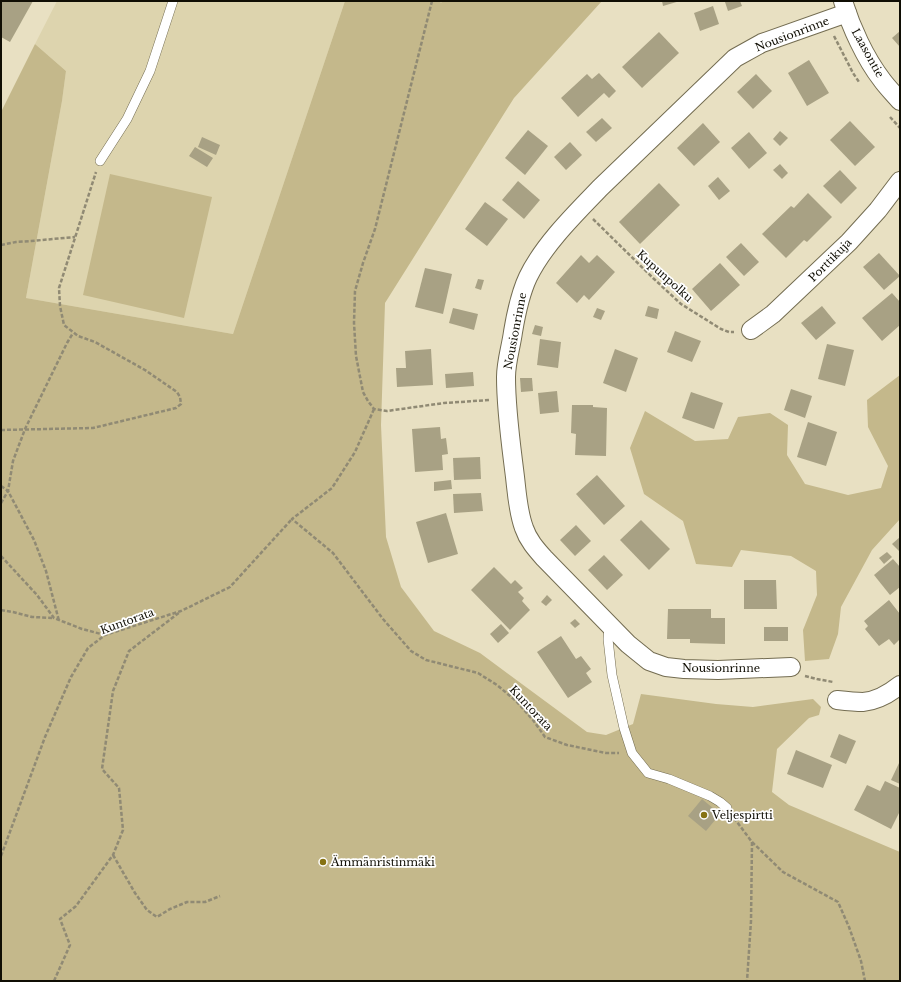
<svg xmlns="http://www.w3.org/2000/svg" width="901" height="982" font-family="'Libre Baskerville',serif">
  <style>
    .built { fill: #ddd4ae }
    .green { fill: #c4b88b }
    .building { fill: #a8a184 }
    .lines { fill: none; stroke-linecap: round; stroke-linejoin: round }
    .service-casing { stroke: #736c51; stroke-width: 10 }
    .minor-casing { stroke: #736c51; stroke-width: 20 }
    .path { stroke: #908a74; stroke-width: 2.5; stroke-dasharray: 4 2; stroke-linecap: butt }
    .service { stroke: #fff; stroke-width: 9 }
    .minor { stroke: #fff; stroke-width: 18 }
    .poi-dot { fill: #867213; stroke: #fff; stroke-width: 1.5 }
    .labels { text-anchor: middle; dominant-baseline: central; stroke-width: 3.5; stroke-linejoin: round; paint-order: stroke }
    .street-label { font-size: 11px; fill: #100e04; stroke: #fff }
    .poi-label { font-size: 11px; fill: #100e04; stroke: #fff; text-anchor: start }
  </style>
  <rect width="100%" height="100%" fill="#e8e0c2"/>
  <!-- built -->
  <polygon class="built" points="57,1 345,1 233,334 26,298 62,101 66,71 35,44"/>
  <!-- green -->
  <g class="green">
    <polygon points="345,1 440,1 441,3 442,1 602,1 514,98 385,303 381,425 386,537 401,587 434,631 480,653 587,732 606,735 633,724 641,694 716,704 753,707 813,699 821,707 819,715 809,718 777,749 772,792 789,805 900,852 900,981 1,981 1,112 35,44 66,71 62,101 26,298 233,334"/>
    <polygon points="110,174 212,197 184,318 83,295"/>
    <polygon points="900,375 900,519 872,550 841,607 838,634 829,659 805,661 803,630 817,595 816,571 791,556 741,550 732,567 696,564 683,521 644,494 630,448 645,411 695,441 728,439 738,417 770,413 788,425 787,455 805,484 848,495 881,488 888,466 868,427 867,400"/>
  </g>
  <!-- building -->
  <g class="building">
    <polygon points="1,1 33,1 10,42 1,37"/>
    <polygon points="662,1 680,1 663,6"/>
    <polygon points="726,1 740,1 742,6 728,11 725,2"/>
    <polygon points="713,6 719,24 700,31 694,13"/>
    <polygon points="900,31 900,47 892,38"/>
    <polygon points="659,32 679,53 642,88 622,67"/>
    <polygon points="809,60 829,93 807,106 788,73"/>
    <polygon points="599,73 616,91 609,98 604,93 578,117 561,98 587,74 592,79"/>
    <polygon points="756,74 772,91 753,109 737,92"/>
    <polygon points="602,118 612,128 596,142 586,132"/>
    <polygon points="850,121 875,147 855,166 830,140"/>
    <polygon points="703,123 720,142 694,166 677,148"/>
    <polygon points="528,130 548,146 525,175 505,158"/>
    <polygon points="780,131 788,138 780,146 773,139"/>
    <polygon points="749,132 767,153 749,169 731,148"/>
    <polygon points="202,137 220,145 216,155 198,147"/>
    <polygon points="570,142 582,155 566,170 554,157"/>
    <polygon points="195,147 213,158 207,167 189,156"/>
    <polygon points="780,164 788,173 782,179 773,170"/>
    <polygon points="840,170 857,188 841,204 823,186"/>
    <polygon points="718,177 730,191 719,200 708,186"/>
    <polygon points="518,181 540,200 524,219 502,200"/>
    <polygon points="659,183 680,205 640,244 619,222"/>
    <polygon points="808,193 832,217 807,242 804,240 786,258 762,234 791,206 794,208"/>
    <polygon points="485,202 508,219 487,246 465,229"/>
    <polygon points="741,243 759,262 744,276 726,257"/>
    <polygon points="879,253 900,276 884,290 863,267"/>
    <polygon points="581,255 589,263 597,255 615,272 589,300 584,295 577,303 556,283"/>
    <polygon points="720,263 740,285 711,311 692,289"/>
    <polygon points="425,268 452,274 443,314 415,307"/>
    <polygon points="478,279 484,280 481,290 475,288"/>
    <polygon points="892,293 900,302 900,325 882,341 862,318"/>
    <polygon points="648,306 659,309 657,319 645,316"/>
    <polygon points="822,306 836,323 816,340 801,323"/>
    <polygon points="453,308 478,314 474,330 449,323"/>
    <polygon points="597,308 605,311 601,320 593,317"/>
    <polygon points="535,325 543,327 541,336 532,334"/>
    <polygon points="675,331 701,341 692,362 667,352"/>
    <polygon points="540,339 561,342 558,368 537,365"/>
    <polygon points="827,344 854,350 845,386 818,379"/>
    <polygon points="431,349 433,385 397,387 396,368 406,368 405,351"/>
    <polygon points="615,349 638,358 626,392 603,383"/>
    <polygon points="473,372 474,386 446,388 445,374"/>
    <polygon points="520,378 532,378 533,391 521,392"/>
    <polygon points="791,389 812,396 805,418 784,410"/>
    <polygon points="557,391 559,412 540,414 538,393"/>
    <polygon points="691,392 723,403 714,429 682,418"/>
    <polygon points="572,405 593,405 593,407 607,408 606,456 575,455 576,434 571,433"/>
    <polygon points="808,422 837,432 826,466 797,457"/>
    <polygon points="440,427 441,439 446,438 448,454 442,455 443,470 415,472 412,429"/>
    <polygon points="480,457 481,479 454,480 453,458"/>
    <polygon points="597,475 625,506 604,525 576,494"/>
    <polygon points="451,480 452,489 434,491 434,482"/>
    <polygon points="481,493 483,511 454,513 453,494"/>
    <polygon points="446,513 458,554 428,563 416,522"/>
    <polygon points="641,520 670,549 649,570 620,540"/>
    <polygon points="576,525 591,541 575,556 560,540"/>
    <polygon points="900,537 900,552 892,544"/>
    <polygon points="887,552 892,557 884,564 879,558"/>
    <polygon points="604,555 623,575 607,590 588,570"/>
    <polygon points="893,559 900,567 900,587 890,595 874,575"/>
    <polygon points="494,567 511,584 515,580 523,588 518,592 524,598 522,601 530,610 510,630 471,590"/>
    <polygon points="744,580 776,580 777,609 744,609"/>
    <polygon points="547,595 552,600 546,606 541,602"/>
    <polygon points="889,600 900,614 900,630 899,630 900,632 900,639 894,645 889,639 879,646 865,629 868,626 864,621"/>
    <polygon points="668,609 711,609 711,618 725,618 725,644 690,643 690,639 667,639"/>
    <polygon points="575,619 580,624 575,628 570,623"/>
    <polygon points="501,624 509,633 498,643 490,634"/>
    <rect x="764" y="627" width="24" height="14"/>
    <polygon points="561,636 576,659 581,656 591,669 586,673 592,682 568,698 537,652"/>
    <polygon points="839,734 856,741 846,764 830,757"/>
    <polygon points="796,750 832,765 823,788 787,774"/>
    <polygon points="900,761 900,784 891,780"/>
    <polygon points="885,781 900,788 900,811 891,829 854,810 867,785 880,791"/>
    <polygon points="702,799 720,814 706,831 688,816"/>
  </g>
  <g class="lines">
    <defs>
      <g id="service">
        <polyline points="100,161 127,119 150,71 173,1"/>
        <polyline points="609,626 608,639 612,675 624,728 632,753 648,773 669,779 710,796 720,802 727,808"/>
      </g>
      <g id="minor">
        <path d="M843 1C851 27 865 58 882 80 887 87 894 94 900 101"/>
        <polyline points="751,330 773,314 849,242 878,210 900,181"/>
        <path d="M791 667 718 670 684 669 666 667 649 661 628 644 544 558C536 549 528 540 524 528 518 512 517 494 515 477 511 444 506 411 506 377 506 362 511 347 513 332 516 314 520 294 528 277 544 244 576 213 601 187L735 58 762 43 847 13"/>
        <path d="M837 700C846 701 855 702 863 702 876 701 890 693 900 685"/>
      </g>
    </defs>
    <!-- service casing -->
    <use href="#service" class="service-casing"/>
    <!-- minor casing -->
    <use href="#minor" class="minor-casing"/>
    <!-- path -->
    <g class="path">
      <polyline points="432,1 375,229 363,263 355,291 354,323 356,356 363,392 368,401 374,409 387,411 444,403 490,400"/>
      <polyline points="834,36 853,73 859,82"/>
      <polyline points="890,117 900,128"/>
      <polyline points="593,219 653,278 681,304 721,329 729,332 734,332"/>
      <polyline points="1,245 16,242 31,241 75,237"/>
      <polyline points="374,409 355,452 332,488 292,519 333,553 383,619 411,651 426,660 478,673 497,685 516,701 533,720 545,737 567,745 606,753 619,753"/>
      <polyline points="1,430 93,428 176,408 181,404 180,397 177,392 145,370 95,342 78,336 64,325 60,306 59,288 96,172"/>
      <polyline points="1,486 8,491 34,540 46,571 59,621"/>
      <polyline points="1,503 8,491 13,461 25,429 67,343 73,333"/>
      <polyline points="1,556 37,595 54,618 82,629 105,635"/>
      <polyline points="1,610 13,612 32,617 54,618"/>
      <polyline points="805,676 817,679 833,682"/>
      <polyline points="734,818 752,842 751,921 747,981"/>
      <polyline points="752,842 783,872 838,902 849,927 861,961 865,981"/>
      <polyline points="113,855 135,893 147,910 157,917 170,909 187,902 205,902 220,896"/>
      <polyline points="1,856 45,737 71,677 88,648 105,635 181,611 230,587 292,519"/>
      <polyline points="54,981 70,945 60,919 76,906 113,855 123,830 119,788 102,769 113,691 129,651 180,612"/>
    </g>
    <!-- service -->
    <use href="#service" class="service"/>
    <!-- minor -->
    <use href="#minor" class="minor"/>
  </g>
  <!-- markers -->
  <g class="poi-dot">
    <circle cx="704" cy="815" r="4"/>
    <circle cx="323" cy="862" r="4"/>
  </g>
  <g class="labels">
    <!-- street labels -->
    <g class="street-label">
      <text transform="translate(792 34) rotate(-21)">Nousionrinne</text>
      <text transform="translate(868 53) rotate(61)">Laasontie</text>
      <text transform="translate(830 260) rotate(-45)">Porttikuja</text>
      <text transform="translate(665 276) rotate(42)">Kupunpolku</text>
      <text transform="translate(515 331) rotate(-79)">Nousionrinne</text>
      <text transform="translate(127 621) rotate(-20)">Kuntorata</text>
      <text x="721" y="668">Nousionrinne</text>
      <text transform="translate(531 708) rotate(47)">Kuntorata</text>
    </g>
    <!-- poi labels -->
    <g class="poi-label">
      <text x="712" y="815">Veljespirtti</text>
      <text x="331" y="862">Ämmänristinmäki</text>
    </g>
  </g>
  <!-- border -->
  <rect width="901" height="982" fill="none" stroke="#100e04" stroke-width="4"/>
</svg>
